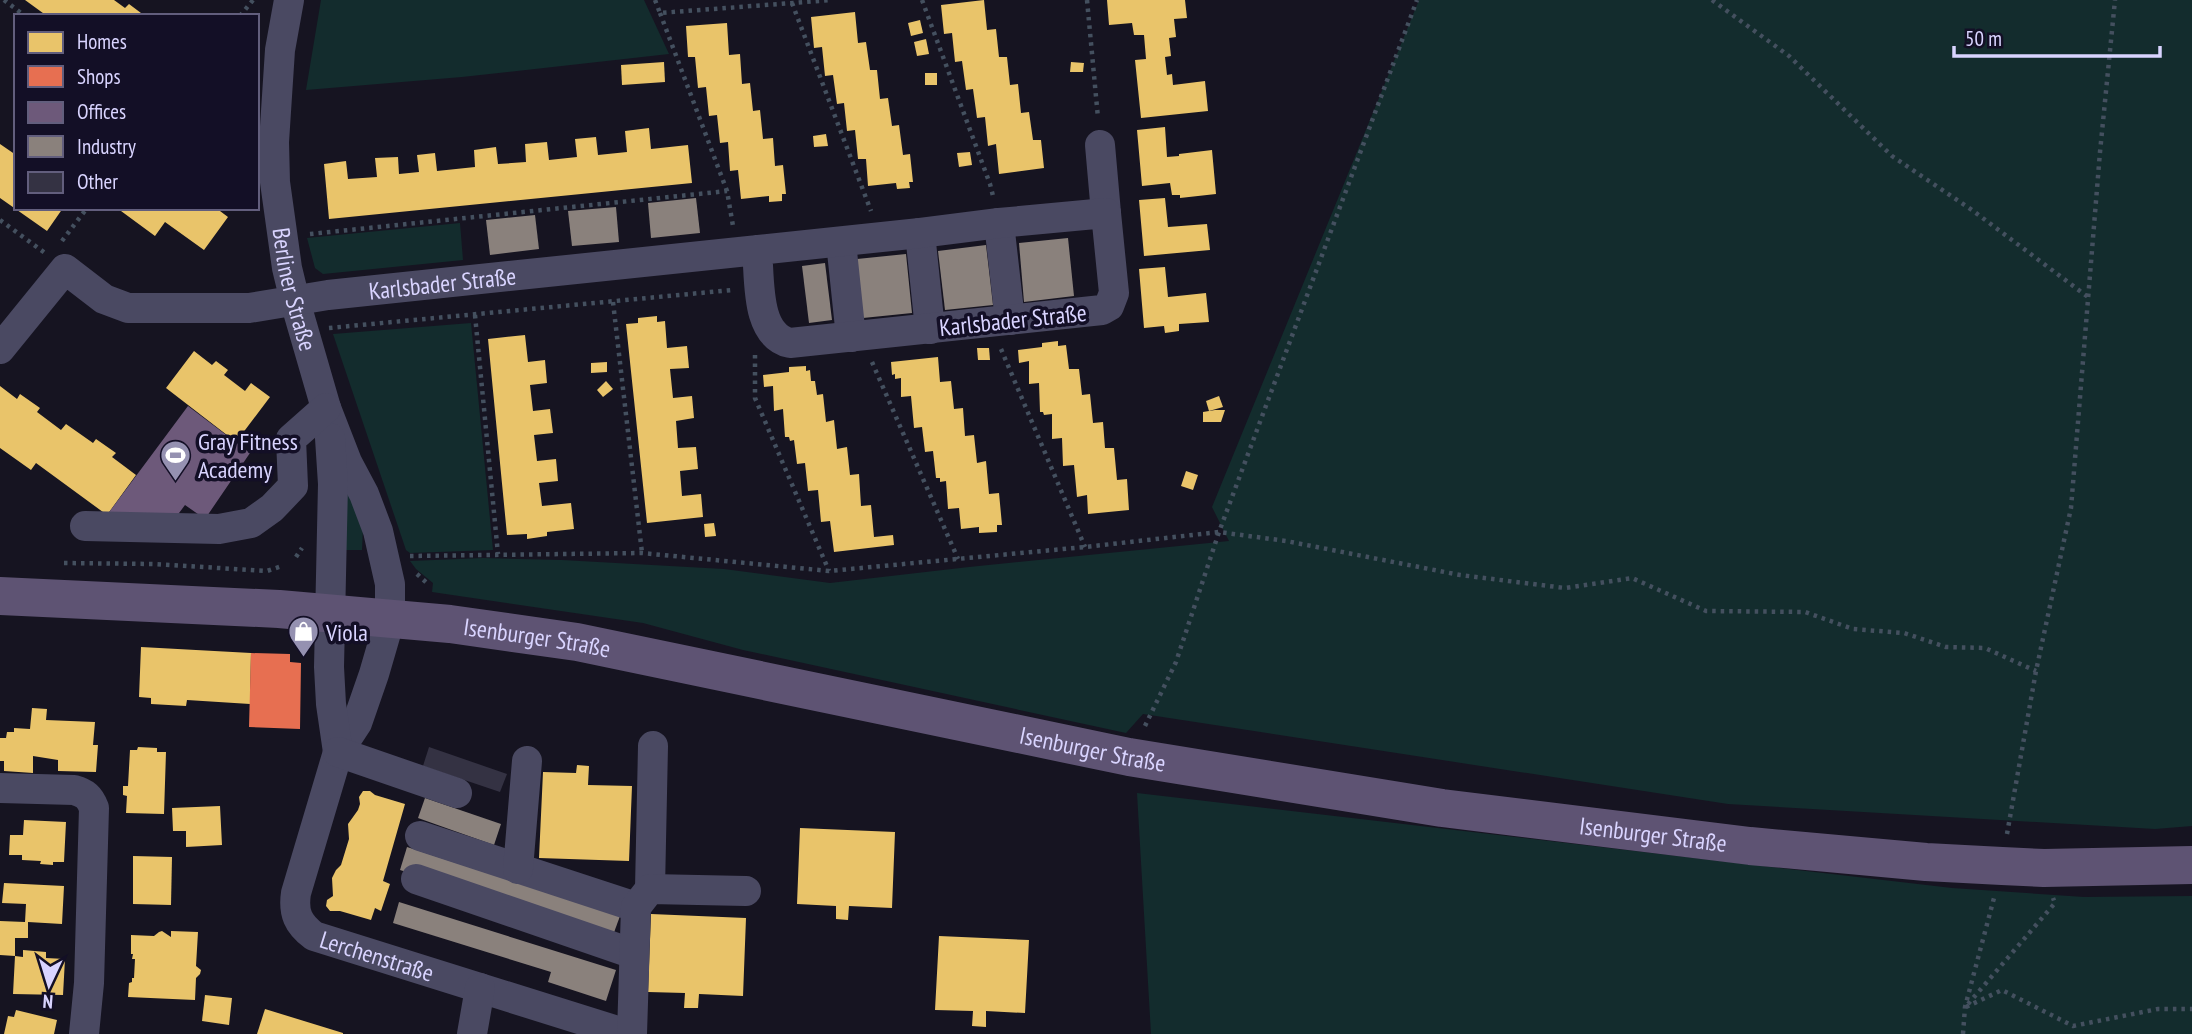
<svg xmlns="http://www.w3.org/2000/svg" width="2192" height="1034" font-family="'PT Sans Narrow',sans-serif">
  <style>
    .green { fill: #132c2d }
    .homes { fill: #e9c46a }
    .shops { fill: #e76f51 }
    .offices { fill: #6d597a }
    .industry { fill: #8a817c }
    .building { fill: #343243 }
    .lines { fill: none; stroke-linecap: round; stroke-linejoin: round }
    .path { stroke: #44505f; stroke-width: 4.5; stroke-dasharray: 3.5 5; stroke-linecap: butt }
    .minor { stroke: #4a4962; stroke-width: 30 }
    .major { stroke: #5e5373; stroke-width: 38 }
    .labels { text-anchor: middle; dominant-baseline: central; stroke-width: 7; stroke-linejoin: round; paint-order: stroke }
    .street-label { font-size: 24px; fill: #d9d4ff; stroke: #130f26 }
    .poi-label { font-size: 24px; fill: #d9d4ff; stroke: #130f26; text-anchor: start }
  </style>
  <rect width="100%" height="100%" fill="#161421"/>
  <!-- green -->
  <g class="green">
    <polygon points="321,0 644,0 669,54 462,77 306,90"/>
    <polygon points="1419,0 2192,0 2192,826 2155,829 1728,804 1143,714 1126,733 743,650 643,623 432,592 433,583 416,569 410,561 483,558 562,560 724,569 830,583 969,567 1229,541 1212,507"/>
    <polygon points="460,223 463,260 323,274 315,268 307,238"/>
    <polygon points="471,323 493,550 410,553 406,550 333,334"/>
    <polygon points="344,477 363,528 362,550 346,550"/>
    <polygon points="1137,793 1952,888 2084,897 2192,896 2192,1034 1151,1034"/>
  </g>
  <!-- homes -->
  <g class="homes">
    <polygon points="25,0 114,0 125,8 129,4 145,16 47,16"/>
    <polygon points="984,0 987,30 996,29 999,57 1007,57 1010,85 1018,84 1021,113 1029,112 1033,140 1041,140 1044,168 999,174 996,144 988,146 985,117 977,118 973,89 966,90 962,61 955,62 952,33 944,34 941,5"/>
    <polygon points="1107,0 1185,0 1187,18 1174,19 1176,37 1169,38 1171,56 1165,57 1167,75 1172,74 1173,85 1205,81 1208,111 1141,118 1135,60 1146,59 1144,35 1134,35 1132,23 1109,25"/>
    <polygon points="855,12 858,43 866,42 870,70 877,70 880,99 888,98 892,126 899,125 903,155 910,154 913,182 909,182 910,188 897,189 896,183 868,186 866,159 858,159 855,130 847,131 844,103 837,104 833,75 825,76 822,47 814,48 811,17"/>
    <polygon points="920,20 923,33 911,36 908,23"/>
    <polygon points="727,23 729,55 740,54 742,84 750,83 753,111 760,110 763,139 773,138 775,166 783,165 786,194 782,194 782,201 769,202 769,196 741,199 738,170 730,171 728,142 720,143 717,115 709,116 706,87 698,88 695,57 688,57 686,26"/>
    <polygon points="926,39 929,54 917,56 914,42"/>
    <polygon points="664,62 665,82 622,85 621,65"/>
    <polygon points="1071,62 1084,63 1083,72 1070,72"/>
    <rect x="925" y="73" width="12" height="12"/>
    <polygon points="1165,127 1167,157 1179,156 1179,154 1212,150 1216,194 1180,198 1180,195 1172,195 1170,183 1142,186 1137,130"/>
    <polygon points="649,128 651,149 688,145 692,183 329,219 324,164 346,161 348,179 377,177 375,158 398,157 399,174 419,172 417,155 435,153 437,171 475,167 474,150 496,147 498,164 526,162 525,144 547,142 549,160 577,157 575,139 596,137 598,155 627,152 625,131"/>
    <polygon points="826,134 828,146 814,147 813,136"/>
    <polygon points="0,144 16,155 16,208 63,208 47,231 0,198"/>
    <polygon points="970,152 972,165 959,167 957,153"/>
    <polygon points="1165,198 1168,227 1207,224 1210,250 1144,256 1139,200"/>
    <polygon points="123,208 216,208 228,217 204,250 165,222 155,236 121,211"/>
    <polygon points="1165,267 1168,297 1206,293 1209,322 1179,324 1179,331 1165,333 1164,326 1144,328 1139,269"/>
    <polygon points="657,316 657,322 665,321 667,348 687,346 689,368 670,369 673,398 692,396 694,418 676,421 678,448 696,447 698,469 680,471 682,496 701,494 703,517 647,523 626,324 638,323 638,318"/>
    <polygon points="525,335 528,362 545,360 547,383 530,385 533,411 550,409 553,433 534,435 537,461 556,459 558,481 539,483 542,506 571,503 574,529 547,532 547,536 527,539 527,534 507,535 488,339"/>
    <polygon points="1058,341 1058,346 1066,345 1069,369 1079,369 1082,395 1090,394 1093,423 1103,422 1105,448 1114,448 1117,480 1127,479 1129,510 1088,514 1087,495 1077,497 1074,465 1063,466 1062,438 1052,439 1052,414 1044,415 1043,412 1040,412 1039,383 1029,384 1029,361 1019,363 1018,350 1042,347 1042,343"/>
    <polygon points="977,348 989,348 990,360 978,360"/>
    <polygon points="194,351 212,365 216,361 228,370 224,375 245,391 251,383 270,397 236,442 166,388"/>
    <polygon points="938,357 940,382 951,381 954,409 963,408 965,436 974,435 977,463 986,461 989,494 999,493 1002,525 997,525 997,532 979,533 979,527 961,529 959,508 948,509 946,481 940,482 940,478 936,478 933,451 925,452 922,427 914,428 911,396 901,397 901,378 895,379 895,374 892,375 891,362"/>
    <polygon points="607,362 607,372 591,373 591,363"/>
    <polygon points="806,366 806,371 810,370 811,381 815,381 817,395 823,394 826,422 834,420 837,449 847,447 850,475 859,474 861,506 871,505 874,537 893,535 894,545 834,552 830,521 821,522 818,490 808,491 805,463 797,464 794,440 790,441 789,437 785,437 783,409 774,411 773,386 764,387 763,375 789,372 789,367"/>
    <polygon points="606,381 613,389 603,397 597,390"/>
    <polygon points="0,386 17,399 20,394 40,408 37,412 61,430 66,424 93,443 96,439 116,453 112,457 136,475 107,515 36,463 31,470 0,448"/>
    <polygon points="1219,396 1223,407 1209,411 1206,401"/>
    <polygon points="1215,410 1225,410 1221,422 1203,422 1203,412"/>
    <polygon points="1186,471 1198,475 1193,490 1181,486"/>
    <polygon points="714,523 716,536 705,537 704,524"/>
    <polygon points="141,647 251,653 250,704 187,700 186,706 151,704 151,698 139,697"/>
    <polygon points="32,708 47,709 46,720 95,722 93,745 98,745 96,772 58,771 58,760 33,756 33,773 4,771 4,761 0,761 0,738 6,738 7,732 14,732 14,728 30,729"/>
    <polygon points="138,747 157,748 157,752 166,752 164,814 126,813 127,796 123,795 123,786 128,786 130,750 137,750"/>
    <polygon points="577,765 589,766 588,785 632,786 629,861 539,858 543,772 576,773"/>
    <polygon points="363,791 370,791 375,795 405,804 383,881 390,884 381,911 375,908 371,920 340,911 330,911 326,906 327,900 333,896 332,878 336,870 341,865 349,839 348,824 358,810 360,804 359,797"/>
    <polygon points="220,806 222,845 186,847 186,831 173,831 172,808"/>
    <polygon points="24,820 66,822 64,862 53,862 53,865 40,864 41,861 22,860 22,855 9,855 10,835 23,835"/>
    <polygon points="800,828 895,832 892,908 849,906 848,920 836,919 836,906 797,904"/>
    <polygon points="133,856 172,857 171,905 133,904"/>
    <polygon points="4,883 64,886 62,924 28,922 28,938 15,938 15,956 0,955 0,921 25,922 26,904 2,903"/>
    <polygon points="651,914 746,918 743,996 699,994 698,1008 684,1008 685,993 648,992"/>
    <polygon points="162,931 171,937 171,931 198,932 196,966 201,970 200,974 196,978 195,1000 128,997 129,983 132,982 132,978 134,978 135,959 132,959 133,954 131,954 131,935 154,936 159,932"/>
    <polygon points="939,936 1029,940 1025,1013 986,1011 986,1027 972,1026 973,1011 935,1010"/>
    <polygon points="23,950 46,952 46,958 65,959 63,995 13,994 15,956 23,957"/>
    <polygon points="205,995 232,998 229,1025 202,1021"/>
    <polygon points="265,1009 343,1033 343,1034 257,1034"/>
    <polygon points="16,1010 57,1020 54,1034 4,1034 8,1016 14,1017"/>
  </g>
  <!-- shops -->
  <polygon class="shops" points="251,653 290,654 290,662 301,663 300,729 249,727"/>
  <!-- offices -->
  <polygon class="offices" points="188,406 250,453 205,519 185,505 173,521 107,515"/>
  <!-- industry -->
  <g class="industry">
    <polygon points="696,198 700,233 651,238 648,203"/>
    <polygon points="616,207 619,242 572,246 568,211"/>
    <polygon points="535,215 539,249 490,255 486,220"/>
    <polygon points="1068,238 1074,296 1024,302 1019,243"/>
    <polygon points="986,245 993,305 945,310 938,251"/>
    <polygon points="906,254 912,313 863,318 857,259"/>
    <polygon points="825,263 832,320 809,323 802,266"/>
    <polygon points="425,798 501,824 494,845 418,818"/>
    <polygon points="407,847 620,916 612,938 400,870"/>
    <polygon points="399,902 616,970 606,1001 548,982 551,972 393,923"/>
  </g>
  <!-- building -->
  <polygon class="building" points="429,747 507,774 500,792 423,766"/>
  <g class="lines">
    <!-- path -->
    <g class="path">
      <polyline points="4,0 25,16"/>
      <polyline points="655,0 660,13 832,0"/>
      <polyline points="922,0 990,184 993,196"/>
      <polyline points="1087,0 1098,118"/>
      <polyline points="1712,0 1789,56 1892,156 1972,210 2088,297"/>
      <polyline points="792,3 871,211"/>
      <polyline points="660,13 727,191 733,226"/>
      <polyline points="240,16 253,0"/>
      <polyline points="0,220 45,253"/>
      <polyline points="310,234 727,191"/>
      <polyline points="62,241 87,208"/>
      <polyline points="613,302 642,553"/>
      <polyline points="475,315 498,554"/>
      <polyline points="329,328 732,290"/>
      <polyline points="1001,349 1085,547"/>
      <polyline points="755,355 755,398 829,571"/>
      <polyline points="872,362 958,559"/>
      <polyline points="410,556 642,553 829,571 1085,547 1219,532 1286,541 1460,575 1565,588 1632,578 1706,611 1805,612 1853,629 1904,633 1946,647 1985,648 2036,671"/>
      <polyline points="296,557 302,548"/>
      <polyline points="64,563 154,564 267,571 282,566"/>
      <polyline points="417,574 429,585"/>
      <polyline points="1145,726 1176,662 1219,532 1417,0"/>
      <polyline points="2007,834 2036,671 2071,508 2100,152 2115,0"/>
      <polyline points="1968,1004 2055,903 2053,898"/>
      <polyline points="1966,1007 2002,990 2073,1026 2158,1009 2192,1009"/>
      <polyline points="1963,1034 1965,1007 1994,898"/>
    </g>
    <!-- minor -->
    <g class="minor">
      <path id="s1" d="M289 0 280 50 274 142 275 182 287 268 295 301 326 408 347 462 364 494 378 531 390 584V619L374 674 357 723 338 752 296 893C293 913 298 924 314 936L627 1034"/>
      <polyline points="1100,145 1106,213"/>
      <polyline points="999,223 1010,320"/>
      <polyline points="920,233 930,329"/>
      <polyline points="841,242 851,337"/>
      <path id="s2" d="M0 349 65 269 104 299 128 308H249L328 295 920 233 999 223 1106 213 1114 293 1109 306 1102 310 790 343C755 335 760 279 757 250"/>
      <polyline points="330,438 333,484 329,667 331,704 338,752"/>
      <polyline points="85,526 219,529 251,523 272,508 293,486 291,439 326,408"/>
      <polyline points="338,752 457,793"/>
      <path d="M0 788 74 790C85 793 90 797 94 808L89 983 84 1034"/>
      <polyline points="420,836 636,907"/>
      <polyline points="518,869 527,761"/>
      <polyline points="416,879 634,954"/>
      <polyline points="650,889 653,746"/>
      <polyline points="472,1034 480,988"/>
      <polyline points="632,1034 636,907 650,889 746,891"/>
    </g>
    <!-- major -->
    <path class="major" id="s3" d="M0 596 279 609 450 624 577 642 1129 757 1442 808 1750 846 1926 862 2002 866 2044 868 2192 865"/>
  </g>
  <!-- icons -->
  <defs>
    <symbol id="stadium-pin" viewBox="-11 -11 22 30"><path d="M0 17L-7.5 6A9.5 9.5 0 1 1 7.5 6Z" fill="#9591b1" stroke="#130f26"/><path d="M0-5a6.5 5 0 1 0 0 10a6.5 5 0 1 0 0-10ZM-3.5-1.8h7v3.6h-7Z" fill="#fff"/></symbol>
    <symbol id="shop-pin" viewBox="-11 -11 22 30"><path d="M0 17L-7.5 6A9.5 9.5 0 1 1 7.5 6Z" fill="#9591b1" stroke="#130f26"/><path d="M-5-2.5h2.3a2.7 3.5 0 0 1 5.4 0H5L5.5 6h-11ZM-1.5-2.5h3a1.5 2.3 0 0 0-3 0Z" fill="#fff"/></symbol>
  </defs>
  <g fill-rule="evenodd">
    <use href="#stadium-pin" x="158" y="438" width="35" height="47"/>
    <use href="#shop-pin" x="286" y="614" width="35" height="47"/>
  </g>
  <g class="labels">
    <!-- street labels -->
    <g class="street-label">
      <text stroke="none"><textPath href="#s2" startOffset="494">Karlsbader Straße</textPath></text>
      <text stroke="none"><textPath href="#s1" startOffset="292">Berliner Straße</textPath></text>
      <text transform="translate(1013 320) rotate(-6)">Karlsbader Straße</text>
      <text stroke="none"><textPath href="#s3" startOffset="539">Isenburger Straße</textPath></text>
      <text stroke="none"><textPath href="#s3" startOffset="1106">Isenburger Straße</textPath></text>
      <text stroke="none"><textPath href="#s3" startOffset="1673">Isenburger Straße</textPath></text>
      <text stroke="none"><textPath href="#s1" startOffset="1045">Lerchenstraße</textPath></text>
    </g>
    <!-- poi labels -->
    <g class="poi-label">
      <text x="198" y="441">Gray Fitness<tspan x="198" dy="28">Academy</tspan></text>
      <text x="326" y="632">Viola</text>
    </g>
  </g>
  <!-- legend -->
  <rect x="14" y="14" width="245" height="196" fill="#130f26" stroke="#625e7d" stroke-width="2"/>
  <rect x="28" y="32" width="35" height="21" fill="#e9c46a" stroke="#625e7d" stroke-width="2"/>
  <text x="77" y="49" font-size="21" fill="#d9d4ff">Homes</text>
  <rect x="28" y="66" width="35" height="21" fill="#e76f51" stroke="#625e7d" stroke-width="2"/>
  <text x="77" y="84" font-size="21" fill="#d9d4ff">Shops</text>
  <rect x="28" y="102" width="35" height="21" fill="#6d597a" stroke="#625e7d" stroke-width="2"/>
  <text x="77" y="119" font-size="21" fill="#d9d4ff">Offices</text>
  <rect x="28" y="136" width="35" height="21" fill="#8a817c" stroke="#625e7d" stroke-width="2"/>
  <text x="77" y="154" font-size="21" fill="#d9d4ff">Industry</text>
  <rect x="28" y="172" width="35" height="21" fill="#343243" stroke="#625e7d" stroke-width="2"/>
  <text x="77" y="189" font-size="21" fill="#d9d4ff">Other</text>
  <!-- north arrow -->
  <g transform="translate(49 985) rotate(184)" stroke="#130f26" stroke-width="5" paint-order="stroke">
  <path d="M0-5L12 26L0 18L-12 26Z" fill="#d9d4ff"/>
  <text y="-10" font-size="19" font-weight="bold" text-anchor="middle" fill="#d9d4ff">N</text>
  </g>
  <!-- scale -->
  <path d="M1954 46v10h206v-10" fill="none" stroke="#d9d4ff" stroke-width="3.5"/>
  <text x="1965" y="46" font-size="21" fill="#d9d4ff" stroke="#130f26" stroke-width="5" paint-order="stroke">50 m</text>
</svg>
